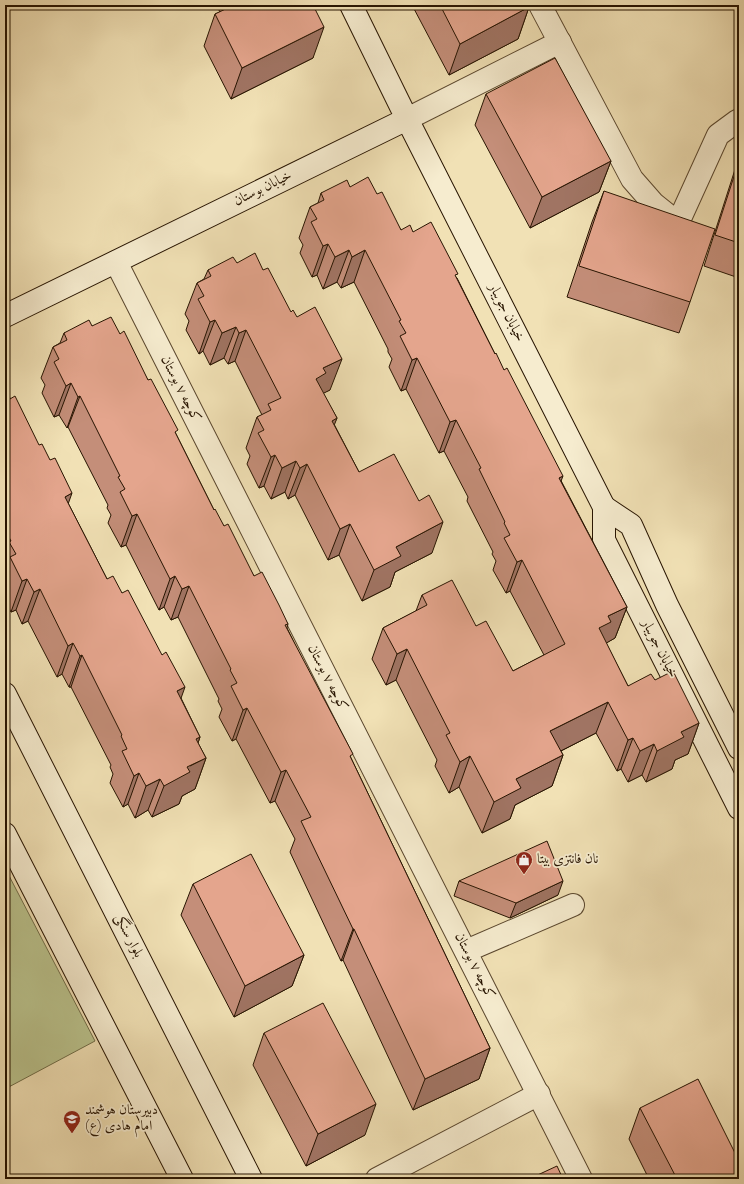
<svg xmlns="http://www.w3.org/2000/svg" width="744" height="1184" font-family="'Sorts Mill Goudy',Amiri,serif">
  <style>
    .green { fill: #bac38d; stroke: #706c47 }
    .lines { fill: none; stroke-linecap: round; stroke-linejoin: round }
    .street-casing { stroke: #5a472e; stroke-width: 24 }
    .secondary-casing { stroke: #271401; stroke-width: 24 }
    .street { stroke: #f6eccf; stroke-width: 22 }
    .secondary { stroke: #f6eccf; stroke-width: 22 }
    .wall { fill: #c48e79; stroke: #271401 }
    .shaded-wall { fill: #a07463; stroke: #271401 }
    .building { fill: #e4a58d; stroke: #271401 }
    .labels { text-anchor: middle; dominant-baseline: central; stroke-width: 3.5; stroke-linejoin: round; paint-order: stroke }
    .street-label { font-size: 14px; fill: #271401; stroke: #f6eccf }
    .poi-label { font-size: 14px; fill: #271401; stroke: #f6eccf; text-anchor: start }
  </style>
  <rect width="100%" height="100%" fill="#f1e1b5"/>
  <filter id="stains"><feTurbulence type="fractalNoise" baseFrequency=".005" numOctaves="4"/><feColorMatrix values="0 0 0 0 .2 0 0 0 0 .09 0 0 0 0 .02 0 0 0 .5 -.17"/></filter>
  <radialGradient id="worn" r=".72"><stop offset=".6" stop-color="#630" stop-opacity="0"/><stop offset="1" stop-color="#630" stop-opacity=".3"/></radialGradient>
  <!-- green -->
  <polygon class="green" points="5,868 95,1041 5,1089"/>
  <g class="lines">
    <defs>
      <g id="street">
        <polyline points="540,5 632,179 653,203 678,223 718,135 737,121 739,121"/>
        <polyline points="407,119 560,42"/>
        <polyline points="116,262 581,1179"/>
        <polyline points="466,951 573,905"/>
        <polyline points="377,1179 539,1094"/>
      </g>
      <g id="secondary">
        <polyline points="407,119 604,507 604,540 739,808"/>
        <polyline points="5,316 407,119 351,5"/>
        <polyline points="604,507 631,525 667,605 739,748"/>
        <polyline points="5,694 251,1179"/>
        <polyline points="5,834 182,1179"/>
      </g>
    </defs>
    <!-- street casing -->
    <use href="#street" class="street-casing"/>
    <!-- secondary casing -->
    <use href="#secondary" class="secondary-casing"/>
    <!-- street -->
    <use href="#street" class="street"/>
    <!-- secondary -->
    <use href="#secondary" class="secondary"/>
  </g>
  <!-- wall -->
  <g class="wall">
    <polygon points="216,5 313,5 313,58 231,99 204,46 215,14 220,12"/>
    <polygon points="412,5 528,5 529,7 518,39 449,75"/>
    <polygon points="486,94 611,161 599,192 530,228 475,125"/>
    <polygon points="739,157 739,278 704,266"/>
    <polygon points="350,187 377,194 401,230 413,232 457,278 495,354 627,607 615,638 606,643 628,686 655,680 699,723 688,754 675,760 672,769 646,782 642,775 628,782 621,769 617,771 596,733 561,751 563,755 552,786 515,805 510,819 482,833 459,787 449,793 435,766 437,760 396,680 386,685 372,659 383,628 416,611 422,595 476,626 513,671 544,655 510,591 506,593 493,570 496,561 492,554 493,552 467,501 468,497 444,451 439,453 406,389 401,391 389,367 392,359 388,352 388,349 354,282 341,288 337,282 323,289 317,275 312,277 300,253 303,245 299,238 310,207 318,203 321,193"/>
    <polygon points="604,191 690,302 679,333 567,297 592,222"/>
    <polygon points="237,263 263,270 330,390 323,393 337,418 334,424 359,472 432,553 395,572 390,587 362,601 339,555 328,560 295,495 288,499 285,492 271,499 264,486 259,488 247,464 250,456 246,448 257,417 262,415 235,361 228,364 224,358 210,365 203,351 199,354 186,330 189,321 185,314 197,283 204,279 208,270"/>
    <polygon points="92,326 120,334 148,380 176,434 214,510 254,576 288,624 287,628 351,758 490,1048 479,1079 413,1110 343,960 341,961 290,852 295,839 275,801 270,803 236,739 232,741 219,717 222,709 218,701 219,699 178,617 171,620 164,607 159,610 126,545 121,547 108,523 111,515 107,508 108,505 68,427 67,428 59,415 54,417 42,393 45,385 41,378 53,347 60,343 64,333"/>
    <polygon points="5,389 68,503 107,579 122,593 181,698 200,737 198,743 206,758 195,789 182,796 179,804 152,817 148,810 135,818 128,804 123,807 110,783 113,774 110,767 111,765 71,687 69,687 62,674 57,677 28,621 22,624 16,610 11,612 5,601"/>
    <polygon points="459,881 558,895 510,918 454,896"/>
    <polygon points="193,884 304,955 292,986 234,1017 181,915"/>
    <polygon points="264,1033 365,1135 306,1166 253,1065"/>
    <polygon points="640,1108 739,1179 649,1179 629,1139"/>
  </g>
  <!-- shaded-wall -->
  <g class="shaded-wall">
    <polygon points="529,7 518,39 449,75 460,44"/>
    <polygon points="324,27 313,58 231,99 242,68"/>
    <polygon points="611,161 599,192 530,228 542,197"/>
    <polygon points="328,244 317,275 312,277 323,246"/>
    <polygon points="349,250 337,282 323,289 335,257"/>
    <polygon points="365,250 354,282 341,288 352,257"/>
    <polygon points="215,320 203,351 199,354 210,322"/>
    <polygon points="236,327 224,358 210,365 222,333"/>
    <polygon points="246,330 235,361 228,364 239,333"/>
    <polygon points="417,358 406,389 401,391 412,360"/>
    <polygon points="342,359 330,390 318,396 316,379 323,368"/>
    <polygon points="71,383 59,415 54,417 66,386"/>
    <polygon points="80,396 68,427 67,428 78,397"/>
    <polygon points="337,418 325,449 332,421"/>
    <polygon points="456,420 444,451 439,453 450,422"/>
    <polygon points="275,455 264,486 259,488 271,457"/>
    <polygon points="296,461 285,492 271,499 282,468"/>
    <polygon points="307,464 295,495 288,499 300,468"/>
    <polygon points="563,476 551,507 559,478"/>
    <polygon points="72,493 61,524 65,497"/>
    <polygon points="137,514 126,545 121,547 132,516"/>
    <polygon points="443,522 432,553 395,572 390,587 362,601 374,570 396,547"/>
    <polygon points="350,524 339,555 328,560 340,529"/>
    <polygon points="522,560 510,591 506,593 517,562"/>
    <polygon points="175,576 164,607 159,610 170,579"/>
    <polygon points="27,579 16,610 11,612 22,581"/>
    <polygon points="189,586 178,617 171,620 182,589"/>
    <polygon points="40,589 28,621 22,624 34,592"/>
    <polygon points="627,607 615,638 603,645 599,628 608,616"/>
    <polygon points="73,643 62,674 57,677 68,646"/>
    <polygon points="407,649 396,680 386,685 397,654"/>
    <polygon points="82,655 71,687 69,687 80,656"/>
    <polygon points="185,687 174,718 177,691"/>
    <polygon points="608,702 596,733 539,762 550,731"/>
    <polygon points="247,708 236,739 232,741 243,710"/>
    <polygon points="699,723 688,754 675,760 672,769 646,782 657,751 681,732"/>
    <polygon points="200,737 190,766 206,758 195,789 182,796 179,804 152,817 164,786 196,739"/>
    <polygon points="633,738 621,769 617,771 628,740"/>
    <polygon points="654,744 642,775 628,782 640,751"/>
    <polygon points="563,755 552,786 515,805 510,819 482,833 494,802 516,779"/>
    <polygon points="470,756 459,787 449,793 460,762"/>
    <polygon points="286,770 275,801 270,803 281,772"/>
    <polygon points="139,773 128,804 123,807 134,776"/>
    <polygon points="160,779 148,810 135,818 146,786"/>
    <polygon points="563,881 558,895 510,918 516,903"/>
    <polygon points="353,929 354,929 343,960 341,961"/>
    <polygon points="304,955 292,986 234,1017 245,986"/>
    <polygon points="490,1048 479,1079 413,1110 425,1079"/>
    <polygon points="376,1104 365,1135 306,1166 318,1134"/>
  </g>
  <!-- building -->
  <g class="building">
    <polygon points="234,5 313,5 324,27 242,68 215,14"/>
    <polygon points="440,5 528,5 529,7 460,44"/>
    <polygon points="555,58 611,161 542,197 486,94"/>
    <polygon points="739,161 739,243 715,235"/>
    <polygon points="368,177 377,194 382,192 401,230 410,225 413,232 431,222 458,274 455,275 495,354 496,353 504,370 507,368 563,476 559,478 627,607 608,616 611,622 599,628 628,686 651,674 655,680 673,671 699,723 681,732 684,737 657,751 654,744 640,751 633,738 628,740 608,702 550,731 563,755 516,779 521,788 494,802 470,756 460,762 446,735 450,733 407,649 397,654 383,628 427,605 422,595 452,580 476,626 486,621 513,671 565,644 522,560 517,562 504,538 510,535 504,523 505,522 479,469 481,468 456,420 450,422 417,358 412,360 400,336 406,333 399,321 401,320 365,250 352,257 349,250 335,257 328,244 323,246 311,222 317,219 310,207 324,200 321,193 347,180 350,187"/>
    <polygon points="604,191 715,229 690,302 579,266"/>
    <polygon points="255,253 263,270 268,268 291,312 293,310 297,317 315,307 342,359 323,368 326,373 316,379 337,418 332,421 359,472 394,454 419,501 429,495 443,522 396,547 401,556 374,570 350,524 340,529 307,464 300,468 296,461 282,468 275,455 271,457 258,433 264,430 257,417 271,410 268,404 281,398 246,330 239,333 236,327 222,333 215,320 210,322 198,299 204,296 197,283 211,276 208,270 233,257 237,263"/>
    <polygon points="111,317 120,334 124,331 148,380 151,379 178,430 175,432 214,510 215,509 224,526 228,524 254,576 262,572 279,605 288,624 285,625 353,754 350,756 490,1048 425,1079 354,929 353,929 301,821 311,817 286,770 281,772 247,708 243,710 231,686 237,683 230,670 231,669 189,586 182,589 175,576 170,579 137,514 132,516 120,492 125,489 118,477 120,476 80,396 78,397 71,383 66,386 54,362 59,359 53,347 67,340 64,333 89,320 92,326"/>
    <polygon points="5,389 10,399 15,396 39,445 42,444 50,460 55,458 72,493 65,497 107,579 113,576 122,593 128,590 162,655 166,652 185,687 177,691 200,737 196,739 206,758 187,767 190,772 164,786 160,779 146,786 139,773 134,776 122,751 127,749 121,736 122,735 82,655 80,656 73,643 68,646 40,589 34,592 27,579 22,581 10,557 16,554 9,542 11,541 5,530"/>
    <polygon points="547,841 563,881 516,903 459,881"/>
    <polygon points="251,854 304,955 245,986 193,884"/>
    <polygon points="323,1003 376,1104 318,1134 264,1033"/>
    <polygon points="698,1079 739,1161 739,1179 677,1179 640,1108"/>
    <polygon points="557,1166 563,1179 529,1179"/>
  </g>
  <!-- icons -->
  <defs>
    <symbol id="shop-pin" viewBox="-11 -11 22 30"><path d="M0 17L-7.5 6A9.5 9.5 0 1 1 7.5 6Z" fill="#8f2418" stroke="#f6eccf"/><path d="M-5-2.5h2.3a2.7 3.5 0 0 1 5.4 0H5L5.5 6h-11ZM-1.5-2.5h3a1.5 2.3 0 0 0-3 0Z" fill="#fff"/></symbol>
    <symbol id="school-pin" viewBox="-11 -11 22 30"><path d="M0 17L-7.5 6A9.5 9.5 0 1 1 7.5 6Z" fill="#8f2418" stroke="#f6eccf"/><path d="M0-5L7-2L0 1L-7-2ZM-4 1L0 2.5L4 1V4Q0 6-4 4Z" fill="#fff"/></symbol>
  </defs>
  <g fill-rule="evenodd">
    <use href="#shop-pin" x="514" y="850" width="20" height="27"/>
    <use href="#school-pin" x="62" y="1109" width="20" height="27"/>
  </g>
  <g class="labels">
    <!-- street labels -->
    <g class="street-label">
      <text transform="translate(263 189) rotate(-26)">خیابان بوستان</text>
      <text transform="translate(506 313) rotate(63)">خیابان جویبار</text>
      <text transform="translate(180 389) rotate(63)">کوچه ۷ بوستان</text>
      <text transform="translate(659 649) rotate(63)">خیابان جویبار</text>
      <text transform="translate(327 678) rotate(63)">کوچه ۷ بوستان</text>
      <text transform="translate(128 936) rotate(63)">بلوار سنگی</text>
      <text transform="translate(474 966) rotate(63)">کوچه ۷ بوستان</text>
    </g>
    <!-- poi labels -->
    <g class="poi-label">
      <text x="537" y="860">نان فانتزی بیتا</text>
      <text x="85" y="1111">دبیرستان هوشمند<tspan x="85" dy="16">امام هادی (ع)</tspan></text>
    </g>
  </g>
  <!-- margin -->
  <rect width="744" height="1184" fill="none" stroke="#f1e1b5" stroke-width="20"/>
  <rect x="6" y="6" width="732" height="1172" fill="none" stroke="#271401" stroke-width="2"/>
  <rect x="10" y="10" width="724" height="1164" fill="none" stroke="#271401"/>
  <rect width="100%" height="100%" filter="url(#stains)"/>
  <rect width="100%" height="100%" fill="url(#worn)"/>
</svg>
